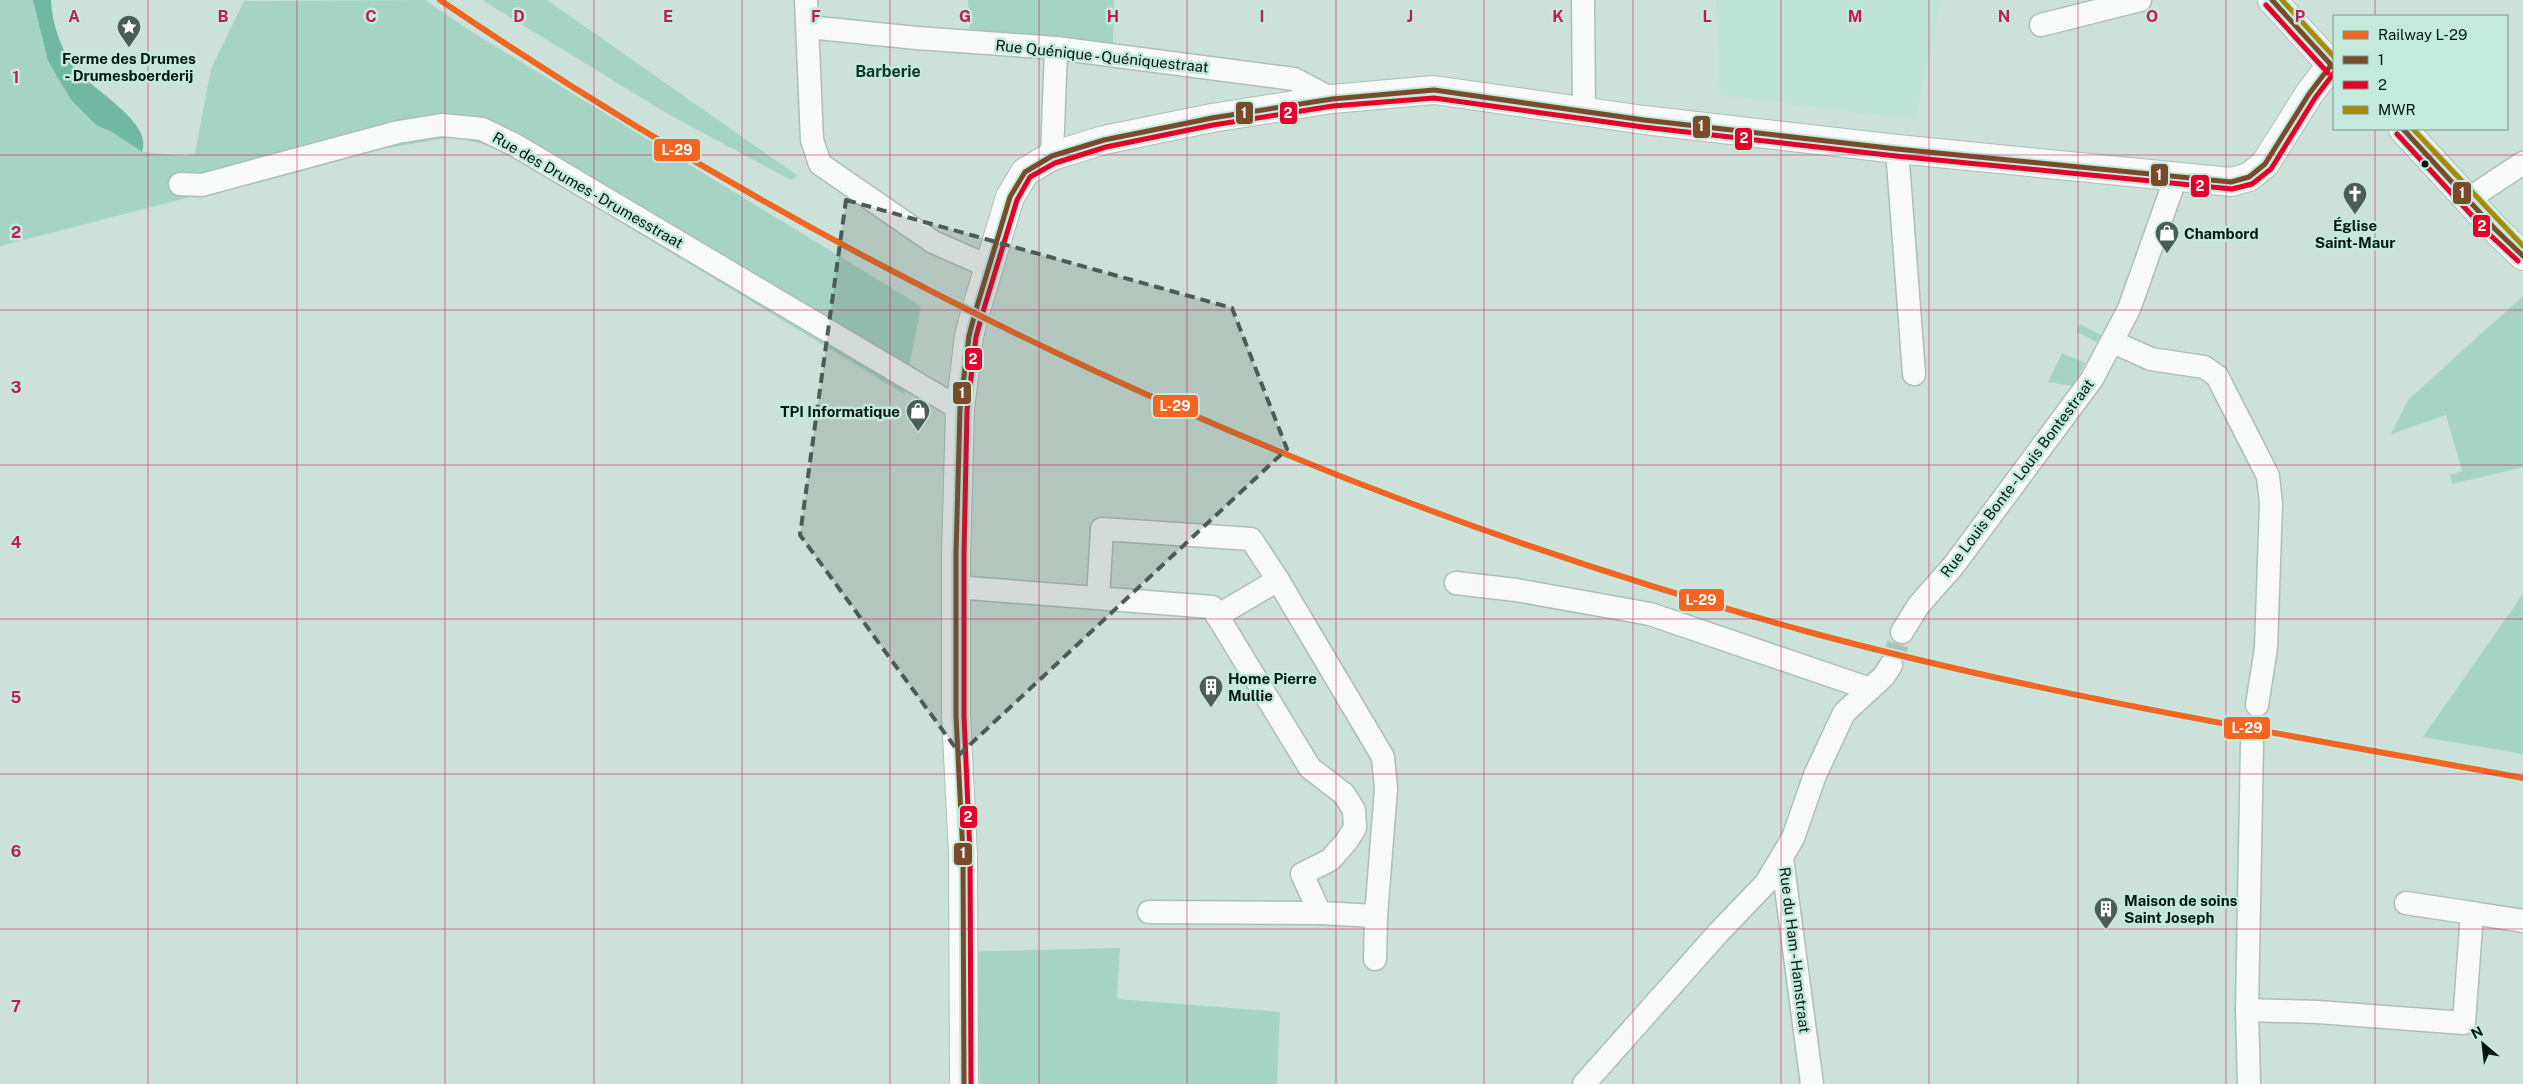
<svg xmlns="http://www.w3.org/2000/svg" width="2523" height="1084" font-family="'Public Sans',sans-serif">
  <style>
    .built { fill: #bfe3d6 }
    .green { fill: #a5d3c4 }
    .water { fill: #70b8a2 }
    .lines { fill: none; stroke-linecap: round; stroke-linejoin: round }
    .street-tunnel { stroke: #aec2bb; stroke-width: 22; stroke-dasharray: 22 11; stroke-linecap: butt }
    .street-casing { stroke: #adbeb8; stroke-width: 25 }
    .secondary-casing { stroke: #adbeb8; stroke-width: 30 }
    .street { stroke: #f7faf9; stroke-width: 22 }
    .secondary { stroke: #f7faf9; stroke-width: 28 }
    .bus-1-casing { stroke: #c3eadc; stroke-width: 9 }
    .bus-2-casing { stroke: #c3eadc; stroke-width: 9 }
    .bus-3-casing { stroke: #c3eadc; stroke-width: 9 }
    .bus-1 { stroke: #7a4b2a; stroke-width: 5 }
    .bus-2 { stroke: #e4002b; stroke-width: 5 }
    .bus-3 { stroke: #a88a09; stroke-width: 5 }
    .rail-1-casing { stroke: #c3eadc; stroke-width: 10 }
    .rail-1 { stroke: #f26522; stroke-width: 6 }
    .marked { fill: #4c5c57; fill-opacity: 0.2; stroke: #4c5c57; stroke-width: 4; stroke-dasharray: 10 6; stroke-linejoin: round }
    .grid { fill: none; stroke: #c2185b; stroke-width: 1; stroke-opacity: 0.55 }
    .bus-dot { fill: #071511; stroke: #c3eadc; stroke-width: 2 }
    .labels { text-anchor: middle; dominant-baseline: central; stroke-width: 5; stroke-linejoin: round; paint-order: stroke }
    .street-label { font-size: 15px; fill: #071511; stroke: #c3eadc }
    .poi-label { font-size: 15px; font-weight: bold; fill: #071511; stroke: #c3eadc; text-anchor: start }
    .neighbourhood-label { font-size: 16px; font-weight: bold; fill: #0e3228; stroke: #c3eadc }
    .grid-label { font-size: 16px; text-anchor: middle; font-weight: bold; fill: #c2185b; stroke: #c3eadc; stroke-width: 5; stroke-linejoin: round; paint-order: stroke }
    .line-badge { stroke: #c3eadc; stroke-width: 2 }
    .badge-label { font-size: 14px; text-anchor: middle; font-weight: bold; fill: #fff }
  </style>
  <rect width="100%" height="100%" fill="#cce1d9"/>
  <!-- built -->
  <polygon class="built" points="1716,0 1941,0 1915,120 1720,95"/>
  <!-- green -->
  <g class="green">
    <polygon points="0,0 33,0 48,61 71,100 96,125 112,132 142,152 185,156 195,153 211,69 244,1 425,0 472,32 921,306 904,394 499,148 453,137 364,152 0,246"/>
    <polygon points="482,0 547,0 798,176 791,180 668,114"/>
    <polygon points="968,0 1114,0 1113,47 970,35"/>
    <polygon points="2523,296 2523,467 2452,484 2450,475 2462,471 2446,415 2391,434 2408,400"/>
    <polygon points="2080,324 2101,335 2097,342 2076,332"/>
    <polygon points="2062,353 2085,363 2073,386 2048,382"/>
    <polygon points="2523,594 2523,754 2423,737"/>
    <polygon points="1120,948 1117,999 1280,1012 1277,1084 980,1084 977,1009 951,952"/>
  </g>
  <!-- water -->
  <path class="water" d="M33 0H51C52 23 60 46 72 65 89 89 154 121 142 152L112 132 96 125 71 100 48 61Z"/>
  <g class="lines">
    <!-- street-tunnel -->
    <g class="street-tunnel">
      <polyline points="1891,665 1902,632"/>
      <polyline points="2252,744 2257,705"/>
    </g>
    <defs>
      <g id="street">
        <polyline points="806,0 812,140 820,164 933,242 990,267"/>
        <polyline points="1583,0 1584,112"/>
        <polyline points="2041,25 2140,0"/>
        <polyline points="808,27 917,38 1056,48 1294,79 1332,99"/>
        <polyline points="1897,149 1914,374"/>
        <polyline points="1052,156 1056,48"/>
        <polyline points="180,184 202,185 398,132 442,125 482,129 515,145 960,409"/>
        <polyline points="2467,200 2523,163"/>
        <polyline points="2113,342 2151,359 2204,367 2217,376 2268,476 2271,504 2266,648 2257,705"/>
        <polyline points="1456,583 1516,590 1650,614 1870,689"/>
        <polyline points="956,587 1212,607 1310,768 1344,794 1354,810 1355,828 1346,842 1330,860 1302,874 1320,913 1376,916 1386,789 1383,757 1278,580 1251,539 1102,529 1098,598"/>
        <polyline points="1217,616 1278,580"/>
        <polyline points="1902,632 1918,606 1954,565 2092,379 2129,309 2176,177"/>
        <polyline points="1782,858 1812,1084"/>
        <polyline points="2406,903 2472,913"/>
        <polyline points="1149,912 1320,913"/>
        <polyline points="1375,959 1376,916"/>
        <polyline points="2247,1010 2318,1012 2464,1023 2472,913 2523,921"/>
        <polyline points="1584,1084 1719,932 1766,883 1793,838 1815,775 1844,713 1884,676 1891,665"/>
        <polyline points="2249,1084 2247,1010 2252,744"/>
      </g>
      <g id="secondary">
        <polyline points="2272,0 2334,68"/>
        <polyline points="2403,129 2495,229 2523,256"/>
        <polyline points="964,1084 963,854 956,716 956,554 960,409 969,336 975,313 1010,197 1025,172 1052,156 1104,140 1212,118 1332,99 1434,90 1644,120 1897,149 2231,182 2249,177 2265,164 2309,94 2331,65"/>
      </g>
    </defs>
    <!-- street casing -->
    <use href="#street" class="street-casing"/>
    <!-- secondary casing -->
    <use href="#secondary" class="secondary-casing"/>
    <!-- street -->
    <use href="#street" class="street"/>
    <!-- secondary -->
    <use href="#secondary" class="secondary"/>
    <defs>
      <g id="bus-1">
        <polyline points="2272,0 2334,68"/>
        <polyline points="2403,129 2495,229 2523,256"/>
        <polyline points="964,1084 963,854 956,716 956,554 960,409 969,336 975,313 1010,197 1025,172 1052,156 1104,140 1212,118 1332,99 1434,90 1644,120 1897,149 2231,182 2249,177 2265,164 2309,94 2331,65"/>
      </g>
      <g id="bus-2">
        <polyline points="2266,5 2328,73"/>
        <polyline points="2397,134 2489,234 2518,261"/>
        <polyline points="971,1084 970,854 964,716 964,554 967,410 976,337 982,315 1017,200 1030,177 1055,163 1106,147 1213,125 1333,106 1434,98 1643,127 1896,156 2232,189 2252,184 2271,169 2315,98 2334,73"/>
      </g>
      <g id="bus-3">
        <polyline points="2282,0 2334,57"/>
        <polyline points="2413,129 2523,246"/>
      </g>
    </defs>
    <!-- bus-1 casing -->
    <use href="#bus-1" class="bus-1-casing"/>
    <!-- bus-2 casing -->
    <use href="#bus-2" class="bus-2-casing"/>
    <!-- bus-3 casing -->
    <use href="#bus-3" class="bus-3-casing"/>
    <!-- bus-1 -->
    <use href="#bus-1" class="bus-1"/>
    <!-- bus-2 -->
    <use href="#bus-2" class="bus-2"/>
    <!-- bus-3 -->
    <use href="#bus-3" class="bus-3"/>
    <defs>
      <path id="rail-1" d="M440 0C856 283 1320 498 1805 631 2041 695 2283 734 2523 778"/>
    </defs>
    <!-- rail-1 casing -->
    <use href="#rail-1" class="rail-1-casing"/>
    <!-- rail-1 -->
    <use href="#rail-1" class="rail-1"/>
  </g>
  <!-- marked area -->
  <path class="marked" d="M846 200 1232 308 1287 449 960 754 800 535Z"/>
  <!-- grid -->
  <path class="grid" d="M148 0V1084M297 0V1084M445 0V1084M594 0V1084M742 0V1084M890 0V1084M1039 0V1084M1187 0V1084M1336 0V1084M1484 0V1084M1633 0V1084M1781 0V1084M1929 0V1084M2078 0V1084M2226 0V1084M2375 0V16M2375 129V1084M0 155H2523M0 310H2523M0 465H2523M0 619H2523M0 774H2523M0 929H2523"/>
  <!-- icons -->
  <defs>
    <symbol id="sight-pin" viewBox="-11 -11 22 30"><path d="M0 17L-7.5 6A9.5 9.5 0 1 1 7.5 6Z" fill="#4c5c57" stroke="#c3eadc"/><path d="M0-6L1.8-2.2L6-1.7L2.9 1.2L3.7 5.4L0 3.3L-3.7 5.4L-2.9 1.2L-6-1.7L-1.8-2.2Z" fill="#fff"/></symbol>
    <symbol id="church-pin" viewBox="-11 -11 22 30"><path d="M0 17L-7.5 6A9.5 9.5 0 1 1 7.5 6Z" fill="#4c5c57" stroke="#c3eadc"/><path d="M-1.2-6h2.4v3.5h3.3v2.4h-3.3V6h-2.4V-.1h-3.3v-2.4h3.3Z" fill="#fff"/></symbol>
    <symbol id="shop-pin" viewBox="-11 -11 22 30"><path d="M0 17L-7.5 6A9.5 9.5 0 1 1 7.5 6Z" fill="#4c5c57" stroke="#c3eadc"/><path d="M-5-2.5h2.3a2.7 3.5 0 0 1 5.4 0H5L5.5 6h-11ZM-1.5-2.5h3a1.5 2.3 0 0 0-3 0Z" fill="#fff"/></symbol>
    <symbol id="building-pin" viewBox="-11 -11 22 30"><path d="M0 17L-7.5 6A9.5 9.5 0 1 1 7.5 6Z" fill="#4c5c57" stroke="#c3eadc"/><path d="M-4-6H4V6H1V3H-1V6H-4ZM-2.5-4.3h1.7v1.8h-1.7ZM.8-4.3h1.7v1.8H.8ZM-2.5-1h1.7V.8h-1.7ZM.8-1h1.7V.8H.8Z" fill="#fff"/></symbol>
  </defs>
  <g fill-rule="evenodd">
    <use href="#sight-pin" x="115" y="13" width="28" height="38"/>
    <use href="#church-pin" x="2341" y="180" width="28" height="38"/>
    <use href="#shop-pin" x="2153" y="219" width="28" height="38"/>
    <use href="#shop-pin" x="904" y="397" width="28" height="38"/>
    <use href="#building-pin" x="1197" y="673" width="28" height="38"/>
    <use href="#building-pin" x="2092" y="895" width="28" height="38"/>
  </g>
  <!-- markers -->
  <circle class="bus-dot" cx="2425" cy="164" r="4.5"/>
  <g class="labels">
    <!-- street labels -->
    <g class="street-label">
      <text transform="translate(1102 56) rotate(6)">Rue Quénique - Quéniquestraat</text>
      <text transform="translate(588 190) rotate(30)">Rue des Drumes - Drumesstraat</text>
      <text transform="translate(2017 478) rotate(-53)">Rue Louis Bonte - Louis Bontestraat</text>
      <text transform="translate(1795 950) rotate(83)">Rue du Ham - Hamstraat</text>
    </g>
    <!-- poi labels -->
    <g class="poi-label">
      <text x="129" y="58" text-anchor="middle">Ferme des Drumes<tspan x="129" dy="17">- Drumesboerderij</tspan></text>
      <text x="2355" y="225" text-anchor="middle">Église<tspan x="2355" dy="17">Saint-Maur</tspan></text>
      <text x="2184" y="233">Chambord</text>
      <text x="900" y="411" text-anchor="end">TPI Informatique</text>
      <text x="1228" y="678">Home Pierre<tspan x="1228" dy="17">Mullie</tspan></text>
      <text x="2124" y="900">Maison de soins<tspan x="2124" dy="17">Saint Joseph</tspan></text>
    </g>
    <!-- neighbourhood labels -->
    <g class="neighbourhood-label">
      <text x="888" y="71">Barberie</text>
    </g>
  </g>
  <g class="grid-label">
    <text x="74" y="22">A</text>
    <text x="223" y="22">B</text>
    <text x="371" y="22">C</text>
    <text x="519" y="22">D</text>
    <text x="668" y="22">E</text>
    <text x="816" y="22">F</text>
    <text x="965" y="22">G</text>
    <text x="1113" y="22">H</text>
    <text x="1262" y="22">I</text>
    <text x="1410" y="22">J</text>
    <text x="1558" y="22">K</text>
    <text x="1707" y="22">L</text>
    <text x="1855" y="22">M</text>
    <text x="2004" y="22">N</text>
    <text x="2152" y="22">O</text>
    <text x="2300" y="22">P</text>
    <text x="16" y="83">1</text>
    <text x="16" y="238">2</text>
    <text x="16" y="393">3</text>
    <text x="16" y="548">4</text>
    <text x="16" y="703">5</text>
    <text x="16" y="857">6</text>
    <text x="16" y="1012">7</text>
  </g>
  <g class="line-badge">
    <rect x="1235" y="101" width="19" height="24" rx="5" fill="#7a4b2a"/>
    <rect x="1279" y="101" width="19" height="24" rx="5" fill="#e4002b"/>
    <rect x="1692" y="115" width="19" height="24" rx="5" fill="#7a4b2a"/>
    <rect x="1734" y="127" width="19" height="24" rx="5" fill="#e4002b"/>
    <rect x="653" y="138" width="48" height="24" rx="5" fill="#f26522"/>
    <rect x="2150" y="163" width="19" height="24" rx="5" fill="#7a4b2a"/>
    <rect x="2190" y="174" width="20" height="24" rx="5" fill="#e4002b"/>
    <rect x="2452" y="181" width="20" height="24" rx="5" fill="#7a4b2a"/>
    <rect x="2472" y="214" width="19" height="24" rx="5" fill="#e4002b"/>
    <rect x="964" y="347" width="19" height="24" rx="5" fill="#e4002b"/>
    <rect x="952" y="381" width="20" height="24" rx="5" fill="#7a4b2a"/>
    <rect x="1152" y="394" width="47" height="24" rx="5" fill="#f26522"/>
    <rect x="1678" y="588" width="47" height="24" rx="5" fill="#f26522"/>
    <rect x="2223" y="716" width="48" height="24" rx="5" fill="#f26522"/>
    <rect x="959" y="805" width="19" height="24" rx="5" fill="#e4002b"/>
    <rect x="953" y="842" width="20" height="24" rx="5" fill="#7a4b2a"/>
  </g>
  <g class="badge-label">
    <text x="1244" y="118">1</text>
    <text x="1288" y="118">2</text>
    <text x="1701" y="131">1</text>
    <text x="1744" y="143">2</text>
    <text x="677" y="155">L-29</text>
    <text x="2159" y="180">1</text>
    <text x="2200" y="191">2</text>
    <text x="2462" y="198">1</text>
    <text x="2482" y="231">2</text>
    <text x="973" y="364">2</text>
    <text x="962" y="398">1</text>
    <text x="1175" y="411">L-29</text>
    <text x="1701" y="605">L-29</text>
    <text x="2247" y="733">L-29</text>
    <text x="968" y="822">2</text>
    <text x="963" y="858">1</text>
  </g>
  <!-- legend -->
  <rect x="2333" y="15" width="175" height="115" fill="#c3eadc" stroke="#78958b"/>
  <rect x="2343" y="31" width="25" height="8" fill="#f26522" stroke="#78958b"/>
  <text x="2378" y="40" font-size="15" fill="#071511">Railway L-29</text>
  <rect x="2343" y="56" width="25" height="8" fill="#7a4b2a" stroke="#78958b"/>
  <text x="2378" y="65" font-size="15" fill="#071511">1</text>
  <rect x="2343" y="81" width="25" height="8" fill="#e4002b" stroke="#78958b"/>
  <text x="2378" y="90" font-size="15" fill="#071511">2</text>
  <rect x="2343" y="106" width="25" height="8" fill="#a88a09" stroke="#78958b"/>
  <text x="2378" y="115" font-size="15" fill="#071511">MWR</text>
  <!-- north arrow -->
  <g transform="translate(2483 1044) rotate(332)" stroke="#c3eadc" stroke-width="4" paint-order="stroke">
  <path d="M0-4L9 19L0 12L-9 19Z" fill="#071511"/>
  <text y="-8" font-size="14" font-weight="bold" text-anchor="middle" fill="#071511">N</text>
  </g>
</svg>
